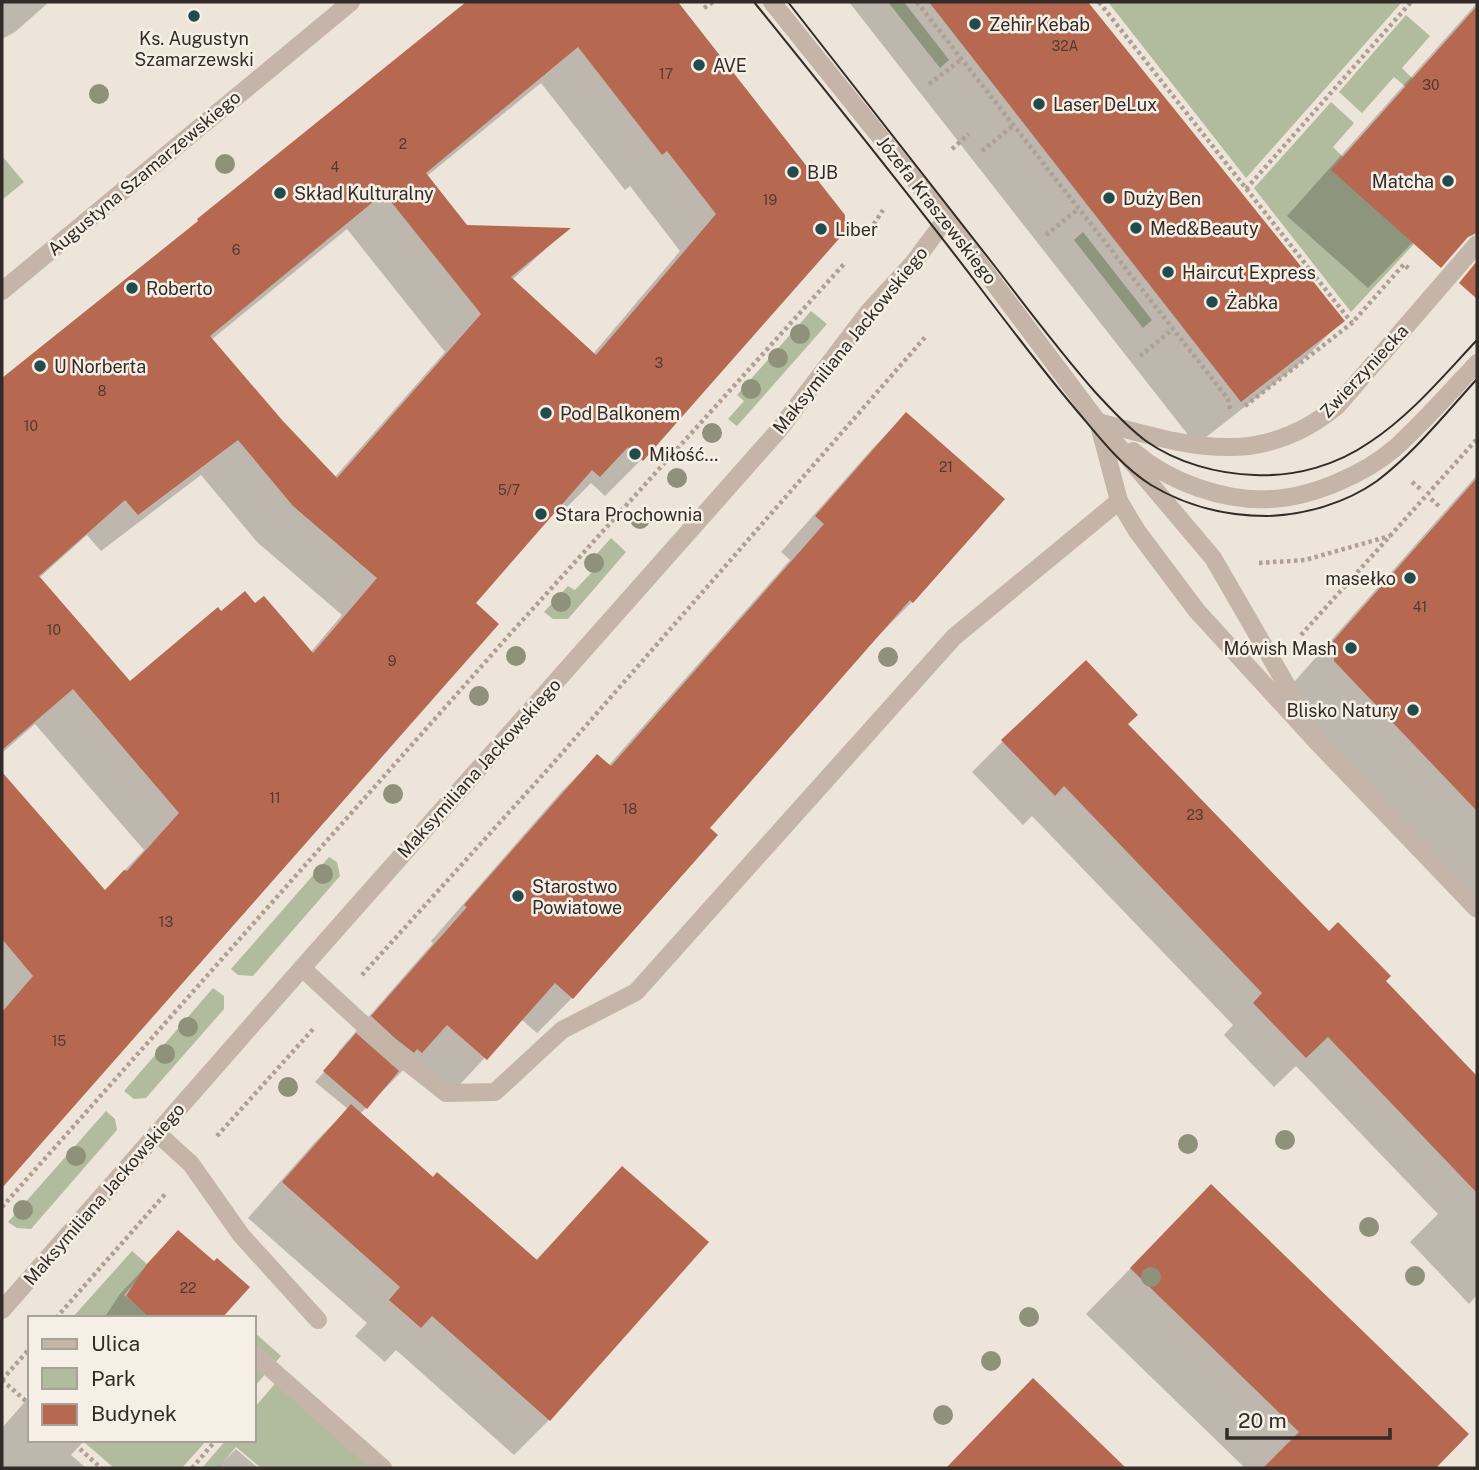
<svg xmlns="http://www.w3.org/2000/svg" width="1479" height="1470" font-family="'Public Sans',sans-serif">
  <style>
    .green { fill: #b1bb9d }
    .shadow { fill: #0003; fill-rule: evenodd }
    .building { fill: #b66950; fill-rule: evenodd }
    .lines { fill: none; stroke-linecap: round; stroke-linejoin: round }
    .path { stroke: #b09f93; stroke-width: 4.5; stroke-dasharray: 3.5 3.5; stroke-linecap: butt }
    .minor { stroke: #c4b5a8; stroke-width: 18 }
    .tram { stroke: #322b27; stroke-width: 2 }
    .tree { fill: #8f917b }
    .poi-dot { fill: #224b4e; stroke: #f6efe6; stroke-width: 2.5 }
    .labels { text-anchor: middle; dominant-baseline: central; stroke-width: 5; stroke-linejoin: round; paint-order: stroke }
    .number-label { font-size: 14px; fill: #533a31 }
    .poi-label { font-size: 18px; fill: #322b27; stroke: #f6efe6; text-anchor: start }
    .street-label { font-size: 18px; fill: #322b27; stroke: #f6efe6 }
  </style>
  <rect width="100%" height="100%" fill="#eee5da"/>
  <!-- green -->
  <g class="green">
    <polygon points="888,2 904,2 949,60 940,68"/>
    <polygon points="1108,2 1402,2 1246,178"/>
    <polygon points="1406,15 1430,36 1402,68 1413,79 1406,87 1394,77 1362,113 1339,92"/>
    <polygon points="1331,102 1354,123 1333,147 1343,157 1414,244 1351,312 1254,188"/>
    <polygon points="2,156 24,182 2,200"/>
    <polygon points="1083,232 1152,320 1143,328 1074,240"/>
    <polygon points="811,311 827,324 737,426 728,419 744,401 737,395"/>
    <polygon points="611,538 626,552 568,619 553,619 544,612 568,586 575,590 592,572 586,566"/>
    <polygon points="329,857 337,862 340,876 253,976 238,975 231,969"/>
    <polygon points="213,988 224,996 224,1009 146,1098 134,1099 124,1091"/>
    <polygon points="106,1111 115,1119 117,1130 31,1229 17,1228 8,1222"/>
    <polygon points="132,1251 147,1264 148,1268 124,1295 144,1312 156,1318 72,1318"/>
    <polygon points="254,1332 281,1356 254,1387"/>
    <polygon points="280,1378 383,1468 261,1468 236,1447 218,1468 202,1468 226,1440 254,1440 254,1408"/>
    <polygon points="87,1440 207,1440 182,1468 114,1468 85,1443"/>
  </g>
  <!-- shadow -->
  <g class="shadow">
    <polygon points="2,2 49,2 15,32 2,39"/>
    <path d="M469 2H675L843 216V232L641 460 605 496 591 483 562 512 557 508 473 603 36 1147 2 1183V775L104 892 144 850 35 724 2 753V381ZM541 83 625 190 630 186 680 251 593 354 512 280 567 229 466 227 427 176ZM347 229 445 352 334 478 281 421 211 340ZM201 475 257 542 342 615 310 653 255 605 221 613 130 683 39 578 87 535 101 551Z"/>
    <polygon points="849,2 1085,2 1342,321 1298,365 1196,445"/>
    <polygon points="1477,3 1477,170 1413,242 1368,288 1287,216"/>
    <polygon points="906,414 912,602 877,637 708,829 572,998 537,1033 521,1019 451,1094 413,1060 360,1114 433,1179 535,1261 623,1168 549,1420 514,1455 396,1350 385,1362 355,1336 367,1323 248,1218 316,1141 348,1109 315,1082 340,1054 338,1052 433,943 431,941 562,791 597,756 608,766 790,560 781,552 872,449"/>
    <polygon points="1477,475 1477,633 1465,647 1477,660 1477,904 1289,707 1288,689"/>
    <polygon points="1126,724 1328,934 1384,981 1477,1079 1477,1295 1469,1304 1410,1242 1438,1214 1296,1066 1274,1087 1224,1035 1233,1025 1032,816 1023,825 972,772 1003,741"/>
    <polygon points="178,1232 220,1318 104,1318 120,1294"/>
    <polygon points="1166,1232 1466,1434 1433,1468 1245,1468 1086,1314"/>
    <polygon points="1033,1381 1123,1468 947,1468"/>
    <polygon points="30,1396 30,1440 85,1440 71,1455 86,1468 2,1468 2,1428"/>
    <polygon points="236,1449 258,1468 217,1468"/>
  </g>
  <!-- building -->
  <g class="building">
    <path d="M466 2H678L845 215V232L643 461 628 447 600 477 592 470 476 603 499 624 2 1188V1012L33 976 2 939V772L105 890 124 870 127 871 179 813 73 689 2 750V378L198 221 197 219ZM578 47 662 155 667 151 716 214 596 355 511 277 571 228 467 225 426 173ZM384 193 481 314 337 478 282 420 210 336ZM238 440 293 506 377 578 313 653 264 596 255 603 245 591 221 611 218 607 130 681 39 576 125 500 138 515Z"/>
    <polygon points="929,2 1088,2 1345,321 1241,402"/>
    <polygon points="1477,6 1477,233 1468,237 1441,268 1331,170"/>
    <polygon points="1477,261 1477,299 1459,283"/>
    <polygon points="906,412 1005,499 913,603 910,600 710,828 718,835 573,999 555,983 487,1060 447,1025 422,1053 417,1049 414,1053 396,1039 371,1016 467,907 464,905 597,754 611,766 824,524 815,516"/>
    <polygon points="1477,478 1477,811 1334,661 1333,641"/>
    <polygon points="1086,660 1138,715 1128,724 1329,931 1338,922 1391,976 1386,981 1477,1076 1477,1193 1328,1037 1306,1058 1253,1003 1262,993 1064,786 1055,796 1001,740"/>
    <polygon points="356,1033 399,1071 367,1109 323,1071"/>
    <polygon points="351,1104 433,1177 437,1172 537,1260 622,1166 709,1242 550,1421 432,1316 421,1328 389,1300 400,1287 282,1182"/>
    <polygon points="1211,1184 1469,1434 1436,1468 1263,1468 1299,1432 1130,1268"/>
    <polygon points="178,1230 214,1261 217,1258 250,1287 222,1318 150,1318 126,1296 147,1264"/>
    <polygon points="1033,1378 1126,1468 946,1468"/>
  </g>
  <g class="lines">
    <!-- path -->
    <g class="path">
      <polyline points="917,2 1228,399 1230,409"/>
      <polyline points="1099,2 1352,323 1404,264 1409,269"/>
      <polyline points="704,8 713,2"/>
      <polyline points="929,84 962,59"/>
      <polyline points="952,149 969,134"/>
      <polyline points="982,151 1014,125"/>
      <polyline points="1246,189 1411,2"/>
      <polyline points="1046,235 1078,209"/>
      <polyline points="866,236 883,210"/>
      <polyline points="1140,356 1173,329"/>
      <polyline points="1245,406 1352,323"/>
      <polyline points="1412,482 1423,491"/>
      <polyline points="1431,499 1440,507"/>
      <polyline points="1259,563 1305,560 1390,536"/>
      <polyline points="1301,635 1477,439"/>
      <polyline points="362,975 549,768 927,335"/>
      <polyline points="217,1136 314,1028"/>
      <polyline points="2,1207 511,633 844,264"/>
      <polyline points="56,1318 167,1192"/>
      <polyline points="2,1380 30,1348"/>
      <polyline points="2,1380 27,1402"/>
      <polyline points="80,1449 101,1468"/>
      <polyline points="192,1468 216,1440"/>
    </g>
    <!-- minor -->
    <g class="minor">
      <polyline points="772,2 946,219 1098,422 1213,558 1287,686 1317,742"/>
      <polyline points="2,291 351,2"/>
      <path d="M1098 422C1187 445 1258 471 1337 406L1477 244"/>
      <polyline points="1100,429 1119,501 1137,531 1197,611 1317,742 1477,909"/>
      <path d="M1133 451C1169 482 1224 502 1272 499 1312 497 1365 474 1395 448 1424 422 1451 391 1477 363"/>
      <polyline points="302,968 389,1048 446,1093 495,1092 562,1030 636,992 954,637 1119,501"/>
      <polyline points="157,1133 191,1164 241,1235 318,1320"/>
      <polyline points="2,1310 302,968 778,431 870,310 914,262 946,219"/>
      <polyline points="255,1355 383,1468"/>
    </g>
    <!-- tram -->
    <g class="tram">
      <path d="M754 2C830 96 905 189 978 285 1012 330 1046 375 1083 418 1103 442 1124 468 1151 485 1186 506 1226 516 1267 516 1305 515 1346 503 1377 481 1415 452 1445 414 1477 379"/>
      <path d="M788 2C858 91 928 180 997 269 1029 311 1061 353 1096 393 1112 410 1127 427 1146 441 1177 463 1218 474 1255 475 1296 477 1337 465 1370 442 1411 415 1444 375 1477 340"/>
    </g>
  </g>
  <!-- trees -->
  <g class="tree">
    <circle cx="99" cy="94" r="10"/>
    <circle cx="225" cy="164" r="10"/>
    <circle cx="800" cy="334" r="10"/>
    <circle cx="778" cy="358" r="10"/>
    <circle cx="751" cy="389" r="10"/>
    <circle cx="712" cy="433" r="10"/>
    <circle cx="677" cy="478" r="10"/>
    <circle cx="640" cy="519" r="10"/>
    <circle cx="594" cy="563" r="10"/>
    <circle cx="561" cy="602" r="10"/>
    <circle cx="516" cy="656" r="10"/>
    <circle cx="888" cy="657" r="10"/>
    <circle cx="479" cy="696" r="10"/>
    <circle cx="393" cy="794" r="10"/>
    <circle cx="323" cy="874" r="10"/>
    <circle cx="188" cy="1027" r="10"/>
    <circle cx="165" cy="1054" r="10"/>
    <circle cx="288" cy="1087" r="10"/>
    <circle cx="1285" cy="1140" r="10"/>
    <circle cx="1188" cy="1144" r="10"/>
    <circle cx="76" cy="1156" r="10"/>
    <circle cx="23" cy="1210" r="10"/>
    <circle cx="1369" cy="1227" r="10"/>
    <circle cx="1415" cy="1276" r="10"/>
    <circle cx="1151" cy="1277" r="10"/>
    <circle cx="1029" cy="1317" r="10"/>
    <circle cx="991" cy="1361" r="10"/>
    <circle cx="943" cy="1415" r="10"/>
  </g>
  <!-- markers -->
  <g class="poi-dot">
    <circle cx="194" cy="16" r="7"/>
    <circle cx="975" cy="24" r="7"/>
    <circle cx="699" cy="65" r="7"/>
    <circle cx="1039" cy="104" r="7"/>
    <circle cx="793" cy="172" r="7"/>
    <circle cx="1448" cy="181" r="7"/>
    <circle cx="280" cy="193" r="7"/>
    <circle cx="1109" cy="198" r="7"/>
    <circle cx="1136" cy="228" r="7"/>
    <circle cx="821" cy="229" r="7"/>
    <circle cx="1168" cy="272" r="7"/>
    <circle cx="132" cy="288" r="7"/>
    <circle cx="1212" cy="302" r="7"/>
    <circle cx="40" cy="366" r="7"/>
    <circle cx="546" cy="413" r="7"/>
    <circle cx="635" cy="454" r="7"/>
    <circle cx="541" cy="514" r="7"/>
    <circle cx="1410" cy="578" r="7"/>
    <circle cx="1351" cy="648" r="7"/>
    <circle cx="1413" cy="710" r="7"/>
    <circle cx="518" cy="896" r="7"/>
  </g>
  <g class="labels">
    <!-- number labels -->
    <g class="number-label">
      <text x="1065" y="46">32A</text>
      <text x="666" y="74">17</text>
      <text x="1431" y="85">30</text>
      <text x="403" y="144">2</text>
      <text x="335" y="167">4</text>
      <text x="770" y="200">19</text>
      <text x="236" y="250">6</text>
      <text x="659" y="363">3</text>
      <text x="102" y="391">8</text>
      <text x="31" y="426">10</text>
      <text x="946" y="467">21</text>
      <text x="509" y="490">5/7</text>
      <text x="1420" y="607">41</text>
      <text x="54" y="630">10</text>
      <text x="392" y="661">9</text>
      <text x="275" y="798">11</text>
      <text x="630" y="809">18</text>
      <text x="1195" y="815">23</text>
      <text x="166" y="922">13</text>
      <text x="59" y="1041">15</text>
      <text x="188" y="1288">22</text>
    </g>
    <!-- poi labels -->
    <g class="poi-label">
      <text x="989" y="24">Zehir Kebab</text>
      <text x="194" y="38" text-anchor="middle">Ks. Augustyn<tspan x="194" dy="21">Szamarzewski</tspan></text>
      <text x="713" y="65">AVE</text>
      <text x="1053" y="104">Laser DeLux</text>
      <text x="807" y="172">BJB</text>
      <text x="1434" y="181" text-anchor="end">Matcha</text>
      <text x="294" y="193">Skład Kulturalny</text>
      <text x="1123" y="198">Duży Ben</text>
      <text x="1150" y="228">Med&amp;Beauty</text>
      <text x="835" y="229">Liber</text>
      <text x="1182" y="272">Haircut Express</text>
      <text x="146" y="288">Roberto</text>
      <text x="1226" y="302">Żabka</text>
      <text x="54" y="366">U Norberta</text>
      <text x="560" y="413">Pod Balkonem</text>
      <text x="649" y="454">Miłość...</text>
      <text x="555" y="514">Stara Prochownia</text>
      <text x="1396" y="578" text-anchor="end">masełko</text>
      <text x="1337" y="648" text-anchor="end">Mówish Mash</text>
      <text x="1399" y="710" text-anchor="end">Blisko Natury</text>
      <text x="532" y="886">Starostwo<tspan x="532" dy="21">Powiatowe</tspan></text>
    </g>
    <!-- street labels -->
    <g class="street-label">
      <text transform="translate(144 173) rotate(-40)">Augustyna Szamarzewskiego</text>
      <text transform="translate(937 210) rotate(52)">Józefa Kraszewskiego</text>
      <text transform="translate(850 340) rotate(-51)">Maksymiliana Jackowskiego</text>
      <text transform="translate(1364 371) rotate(-47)">Zwierzyniecka</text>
      <text transform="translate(479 768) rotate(-48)">Maksymiliana Jackowskiego</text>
      <text transform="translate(104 1194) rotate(-49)">Maksymiliana Jackowskiego</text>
    </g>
  </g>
  <!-- border -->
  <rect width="1479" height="1470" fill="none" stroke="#322b27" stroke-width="7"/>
  <!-- legend -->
  <rect x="28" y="1316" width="228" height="126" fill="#f6efe6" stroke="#a8a19a" stroke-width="2"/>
  <rect x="42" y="1339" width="35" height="10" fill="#c4b5a8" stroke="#a8a19a" stroke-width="2"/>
  <text x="91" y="1351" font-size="21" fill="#322b27">Ulica</text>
  <rect x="42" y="1368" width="35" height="21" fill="#b1bb9d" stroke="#a8a19a" stroke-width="2"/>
  <text x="91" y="1386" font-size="21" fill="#322b27">Park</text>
  <rect x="42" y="1404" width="35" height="21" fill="#b66950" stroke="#a8a19a" stroke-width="2"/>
  <text x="91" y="1421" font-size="21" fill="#322b27">Budynek</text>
  <!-- scale -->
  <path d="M1227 1428v10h163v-10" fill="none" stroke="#322b27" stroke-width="3.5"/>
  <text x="1238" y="1428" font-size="21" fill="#322b27" stroke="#f6efe6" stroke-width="5" paint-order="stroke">20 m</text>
</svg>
